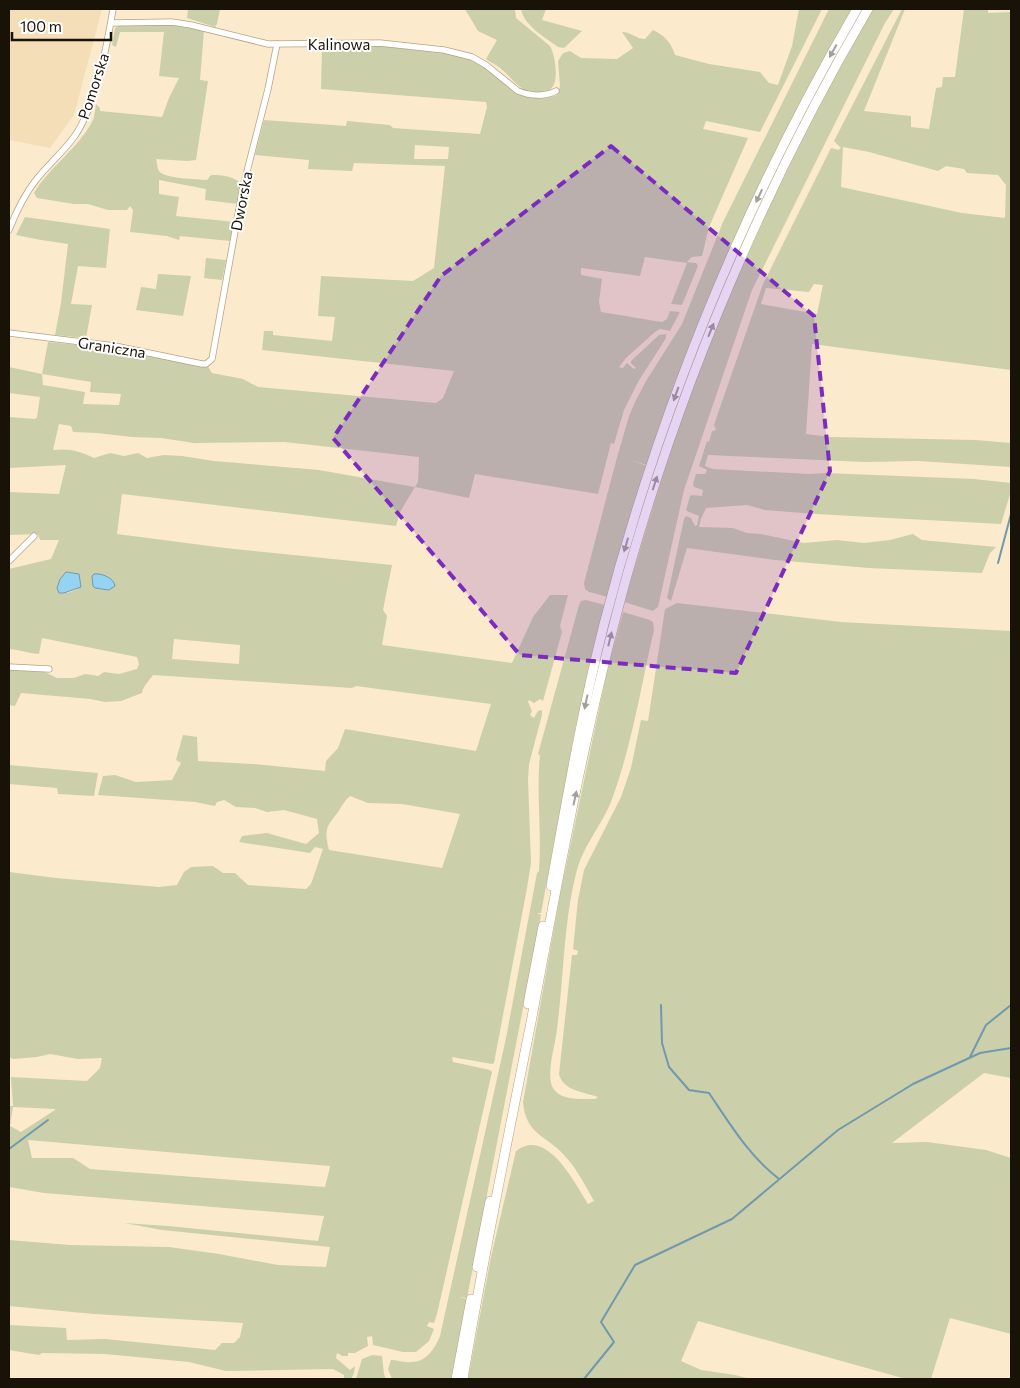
<svg xmlns="http://www.w3.org/2000/svg" width="1020" height="1388" font-family="Commissioner,sans-serif">
  <style>
    .built { fill: #f3deb8 }
    .green { fill: #cbd0ab; fill-rule: evenodd }
    .water { fill: #95d3f3; stroke: #7099ac }
    .lines { fill: none; stroke-linecap: round; stroke-linejoin: round }
    .stream { stroke: #7099ac; stroke-width: 2 }
    .street-casing { stroke: #b3a386; stroke-width: 7 }
    .primary-casing { stroke: #b3a386; stroke-width: 10 }
    .street { stroke: #fff; stroke-width: 5.5 }
    .primary { stroke: #fff; stroke-width: 9 }
    .oneway { fill: #a3a09c }
    .marked { fill: #7b2cbf; fill-opacity: 0.2; stroke: #7b2cbf; stroke-width: 4; stroke-dasharray: 10 6; stroke-linejoin: round }
    .labels { text-anchor: middle; dominant-baseline: central; stroke-width: 4; stroke-linejoin: round; paint-order: stroke }
    .street-label { font-size: 15px; fill: #181207; stroke: #fff }
  </style>
  <rect width="100%" height="100%" fill="#fbeacb"/>
  <!-- built -->
  <polygon class="built" points="9,9 102,9 74,115 50,148 9,140"/>
  <!-- green -->
  <g class="green">
    <polygon points="188,9 220,9 217,24 215,27 187,18"/>
    <path d="M465 9H515L516 18 550 46C555 55 557 72 555 81 552 96 533 95 523 89 515 84 509 75 502 70 498 65 491 63 486 59L497 40 478 31Z"/>
    <path d="M521 9H546L542 20 582 31 564 48 558 47C545 37 524 26 521 9Z"/>
    <path d="M799 9H822L760 132 706 121 703 129 748 138 709 227 702 256 692 257 687 262 696 263 698 266 682 305 671 304 687 263 645 257 640 276 581 268V275L602 279 599 302 601 312 662 322 667 319 670 311 680 312 670 331 660 329 655 332 626 358 619 367 623 368 627 363 634 369 636 368 631 363V361L659 335 666 334V338L638 382 624 410 614 444 611 443 598 494 475 474 469 498 415 487 400 512 396 526 122 494 117 534 225 548 392 565 383 610 387 616 382 645 512 663 533 617 550 595H568L560 626 562 632 543 701 540 699 534 703 529 700 528 702 532 711 530 715 534 718 538 711 542 710V715L529 764 528 779 531 863 527 888 494 1063 492 1064 452 1057 453 1062 490 1070 492 1072 437 1314 434 1323 429 1322 427 1326 434 1329 429 1341 416 1352H403L373 1345 372 1336 367 1337 368 1346 355 1353H348V1356H342L337 1353 336 1358 350 1370 355 1366 354 1373 351 1379H344V1375L333 1369 226 1371 189 1362 105 1354 42 1353 39 1355 9 1350V1325L66 1328 67 1340 105 1339 215 1350 222 1343H234L240 1337 243 1323 94 1314 9 1306V1240L70 1245 169 1247 219 1254 278 1265 326 1267 330 1247 162 1230 124 1223 168 1226 318 1241 324 1216 44 1193 9 1187V1106H13L11 1077 87 1081 100 1068 102 1058 78 1059 50 1054 37 1057 13 1059 9 1057V872L56 878 159 887 177 885 184 872 191 867 213 866 223 873H235L248 885 306 889 311 884 323 849 315 847 310 853 239 842 242 836 267 833 306 844 319 833 317 819 284 810 267 812 255 808 236 807 224 800 217 802 215 806 195 802 98 795 103 776 115 775 136 782 172 780 181 763 176 760 183 735 197 737 198 761 253 764 325 771 326 761 338 748 345 729 476 751 491 704 356 686 352 688 153 675C149 681 143 686 142 693L121 701 105 702 90 699 21 693 15 706 9 705V670L45 672 57 678H74L85 674 98 676 104 672 119 674 137 669 139 664 137 657 42 638 39 654C28 653 20 650 9 649V569L51 559 59 540H40L38 534 9 535V492L59 494 66 465 9 468V417L35 419 37 417 40 397 9 393V367L42 374 48 342 129 350 207 365 212 373 243 379 258 387 436 403 443 398 454 371 262 350 264 331H273V335L332 341 335 317 318 316 321 276 413 281 434 268 445 166 354 163 352 171 308 169 309 160 255 155 264 120 346 126 347 121 390 125 393 128 480 134 487 107 486 102 321 89 322 50 338 47 384 46 439 51 482 62 531 97 548 98 557 95 560 86 558 61 563 53 570 51 581 58 617 59 633 48 622 32C631 32 636 39 645 39L653 30C665 36 671 42 675 55L709 64 760 72 769 83 778 85 792 46ZM415 145 449 147 448 159H414ZM42 374 91 382 90 392 121 394 119 405 83 404 85 392 43 385ZM59 424 71 426 73 432 97 433 132 437 161 438 194 443 285 442 419 457 418 482 415 487 319 470 214 461 182 456 164 455 147 458 138 453 124 456 110 453 94 458C81 451 68 448 53 450ZM66 572 79 574 81 585C77 591 67 594 59 593L57 588 60 579ZM174 639 240 645 239 664 172 659ZM350 796 368 803 402 804 460 814 442 868 329 850C324 830 326 827 338 812 342 806 344 801 350 796ZM13 1107 55 1109V1110L21 1132 10 1126ZM28 1140 330 1166V1167L325 1187 90 1169 73 1158H32Z"/>
    <path d="M829 9H852C769 153 698 306 647 465L630 460 647 466 608 597 589 592 585 589 584 583 616 461 629 416 636 400 646 381 682 324 723 222Z"/>
    <path d="M873 9H894L885 23 752 290 684 490 658 607 653 611 624 602C644 538 662 474 684 412 735 271 799 138 873 9Z"/>
    <path d="M902 9H905L864 111 911 116V127L929 129 936 88 942 87 943 77H955L964 9H988V13L1011 12V370L812 344 806 434 831 437 975 440 1011 443V467L918 461 865 462 708 455 705 466 713 469 810 474 825 473 974 479 1011 483V491L1001 524 815 514 765 510 747 505 706 508 701 519 699 527 733 528 747 533 761 534 804 543 837 540 864 543 890 540 913 534 922 540 996 547 990 553 982 573 869 568 775 560 687 548 671 601 667 598 684 519 686 516 691 518 695 526 697 525 699 516 689 512 686 510 690 496 692 495 702 496 703 490 694 487 693 484 696 474H705L707 470 699 466 700 463 707 441 709 442 712 431 716 430 714 425 718 413 763 284 831 148 838 150 841 148 834 141ZM843 147 869 152 938 171 946 166 964 169 967 173 998 175 1006 185 1005 218 962 213 841 187ZM814 284 823 285 817 314 761 304 766 288 809 292Z"/>
    <path d="M165 24 194 28 204 31 200 80 208 81 196 160 187 161 156 159C157 162 157 168 159 171 165 179 197 179 207 180L211 175C223 175 233 176 242 184L238 204 205 200 206 189 159 180V194L179 197 176 216 235 222 230 241 180 236 179 240 167 236 130 232 133 210 130 206 127 210H108L88 204H74L37 198 34 193C50 166 79 148 93 120 95 115 95 109 96 104L100 108V111L162 117 169 98 179 78 159 76 164 32H120L116 47 112 45 115 28 120 25Z"/>
    <polygon points="25,217 110,229 106,268 78,266 71,304 92,305 86,338 55,335 61,303 68,244 41,240 16,235"/>
    <polygon points="206,258 226,260 222,280 204,278"/>
    <polygon points="158,274 191,276 183,316 136,310 141,287 156,289"/>
    <path d="M586 600 605 605 576 725 541 913H537L541 915 467 1298 459 1297 467 1299 451 1379H392L388 1369 391 1360C397 1360 404 1363 411 1362 427 1362 435 1348 440 1336L506 1038 537 873 539 871C542 832 536 793 540 755L538 754 579 605 581 601Z"/>
    <path d="M677 603 841 622 1011 631V1078L984 1073 892 1143 927 1142 986 1150 1011 1158V1334L950 1318 931 1379H906L698 1321 681 1361 701 1370 735 1375 751 1379H468L491 1257 516 1151C547 1127 574 1182 588 1204L594 1201C585 1185 577 1169 564 1155 545 1134 526 1135 523 1102L560 895 607 671 623 612 650 620 653 622 654 630C641 686 632 745 612 799 603 824 584 844 577 870 563 922 564 982 556 1036 554 1048 546 1077 553 1088 561 1101 581 1099 595 1099L598 1097C584 1092 563 1091 559 1074L572 955H577L578 951 573 949 578 900 584 870 621 797 631 768 641 720 648 721 665 609Z"/>
    <polygon points="9,765 98,773 94,796 58,794 57,788 9,784"/>
    <polygon points="372,1355 382,1356 384,1374 386,1379 356,1379 362,1359"/>
  </g>
  <!-- water -->
  <g class="water">
    <polygon points="66,572 79,574 81,587 64,593 59,593 57,588 60,579"/>
    <path d="M94 574C102 573 114 578 115 586L109 590 95 588 93 586 92 576Z"/>
  </g>
  <g class="lines">
    <!-- stream -->
    <g class="stream">
      <polyline points="998,563 1011,514"/>
      <path d="M661 1005 662 1043 669 1067 689 1090 709 1093C730 1124 749 1156 779 1179"/>
      <polyline points="970,1057 986,1025 1011,1005"/>
      <polyline points="9,1149 48,1120"/>
      <polyline points="584,1379 614,1342 601,1322 635,1265 732,1219 838,1130 913,1084 980,1053 1011,1048"/>
    </g>
    <defs>
      <g id="street">
        <path d="M111 23 172 22 191 25 268 44 380 43 444 50 472 57 486 65 518 91C530 96 545 97 556 91"/>
        <path d="M9 230C16 212 24 195 36 180 48 165 63 152 74 137 96 106 107 46 113 9"/>
        <polyline points="9,333 115,346 202,364 206,364 212,359 243,187 268,89 277,44"/>
        <polyline points="9,561 34,536"/>
        <polyline points="9,667 49,669"/>
      </g>
      <g id="primary">
        <path d="M551 886C567 798 582 711 604 624 660 409 745 201 857 9"/>
        <polyline points="528,1004 543,926"/>
        <polyline points="477,1267 490,1201"/>
        <polyline points="456,1379 471,1299"/>
        <path d="M463 1379C483 1258 508 1138 532 1017 560 868 587 718 628 572 684 376 765 185 868 9"/>
      </g>
    </defs>
    <!-- street casing -->
    <use href="#street" class="street-casing"/>
    <!-- primary casing -->
    <use href="#primary" class="primary-casing"/>
    <!-- street -->
    <use href="#street" class="street"/>
    <!-- primary -->
    <use href="#primary" class="primary"/>
  </g>
  <!-- one-way arrows -->
  <defs><path id="oneway-solid" d="M-6-.8H1V-3.2L6.5 0L1 3.2V.8H-6Z" transform="scale(1.25)"/></defs>
  <g class="oneway">
    <use href="#oneway-solid" transform="translate(833 51) rotate(119)"/>
    <use href="#oneway-solid" transform="translate(759 196) rotate(115)"/>
    <use href="#oneway-solid" transform="translate(711 330) rotate(-68)"/>
    <use href="#oneway-solid" transform="translate(676 394) rotate(110)"/>
    <use href="#oneway-solid" transform="translate(655 483) rotate(-72)"/>
    <use href="#oneway-solid" transform="translate(626 545) rotate(106)"/>
    <use href="#oneway-solid" transform="translate(610 639) rotate(-76)"/>
    <use href="#oneway-solid" transform="translate(586 702) rotate(102)"/>
    <use href="#oneway-solid" transform="translate(575 798) rotate(-78)"/>
  </g>
  <!-- marked area -->
  <path class="marked" d="M611 146 814 316 830 471 736 673 520 655 333 438 441 276Z"/>
  <g class="labels">
    <!-- street labels -->
    <g class="street-label">
      <text x="339" y="44">Kalinowa</text>
      <text transform="translate(93 86) rotate(-72)">Pomorska</text>
      <text transform="translate(241 201) rotate(-79)">Dworska</text>
      <text transform="translate(112 347) rotate(9)">Graniczna</text>
    </g>
  </g>
  <!-- border -->
  <rect width="1020" height="1388" fill="none" stroke="#181207" stroke-width="20"/>
  <!-- scale -->
  <path d="M12 32v8h99v-8" fill="none" stroke="#181207" stroke-width="2.5"/>
  <text x="20" y="32" font-size="15" fill="#181207" stroke="#ffffff" stroke-width="4" paint-order="stroke">100 m</text>
</svg>
